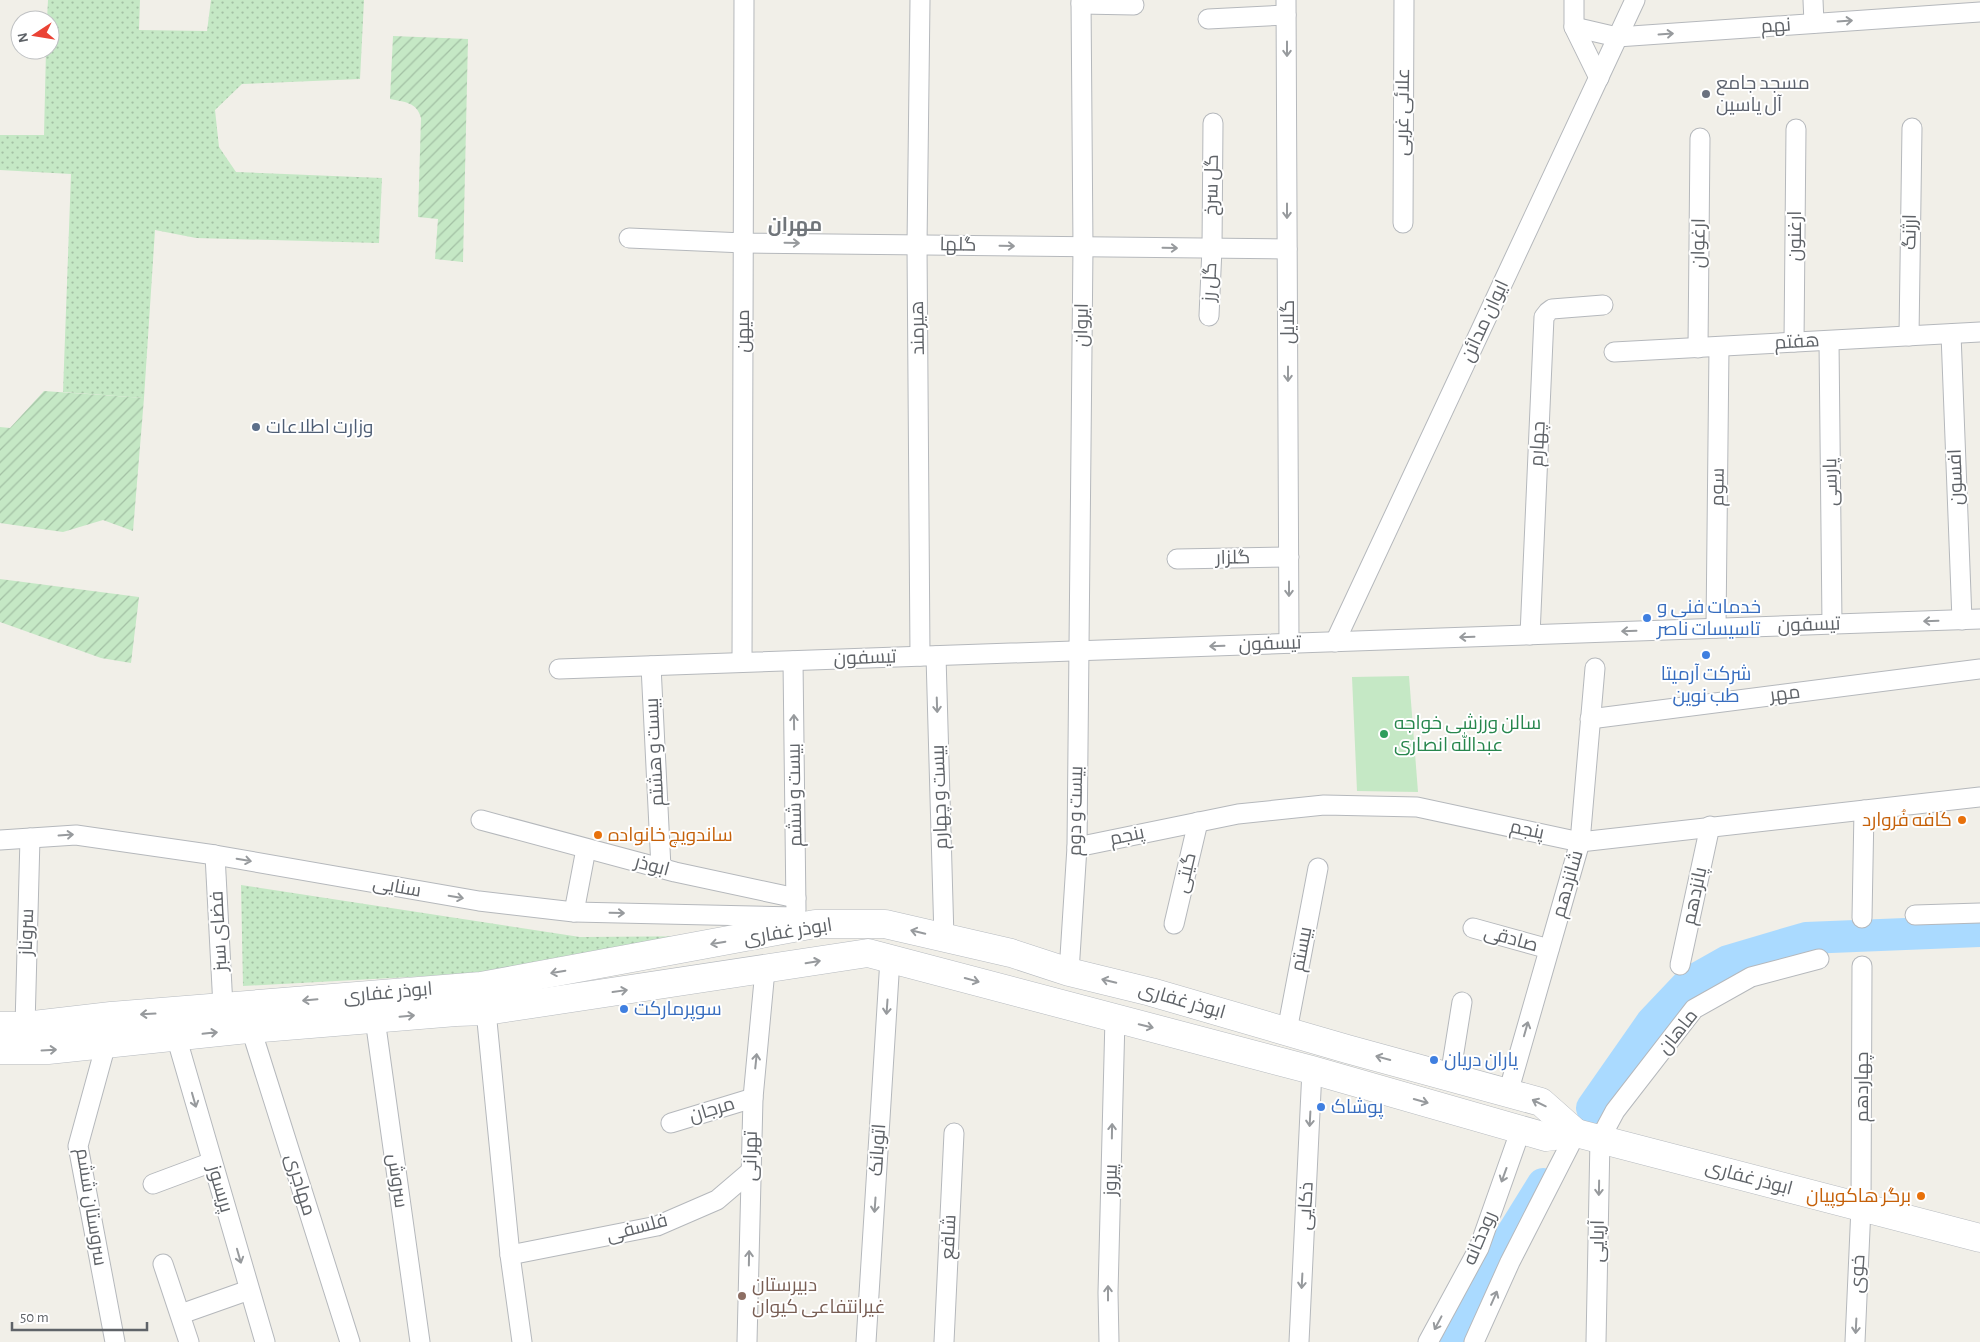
<svg xmlns="http://www.w3.org/2000/svg" width="1980" height="1342" font-family="'Alegreya Sans',Cairo,sans-serif">
  <style>
    .grass { fill: url(#grass-dots) }
    .garden { fill: url(#garden-furrows) }
    .pitch { fill: #c5e8c5 }
    .lines { fill: none; stroke-linecap: round; stroke-linejoin: round }
    .river { stroke: #aadaff; stroke-width: 32 }
    .street-casing { stroke: #b5b8bc; stroke-width: 21 }
    .secondary-casing { stroke: #b6babf; stroke-width: 29 }
    .street { stroke: #fff; stroke-width: 19 }
    .secondary { stroke: #fff; stroke-width: 28 }
    .oneway { stroke: #979a9d }
    .worship-dot { fill: #6b7280; stroke: #fff; stroke-width: 2 }
    .service-dot { fill: #5c6f8a; stroke: #fff; stroke-width: 2 }
    .shop-dot { fill: #3f7fe0; stroke: #fff; stroke-width: 2 }
    .leisure-dot { fill: #2e9e5b; stroke: #fff; stroke-width: 2 }
    .food-dot { fill: #e8710a; stroke: #fff; stroke-width: 2 }
    .education-dot { fill: #8d6e63; stroke: #fff; stroke-width: 2 }
    .labels { text-anchor: middle; dominant-baseline: central; stroke-width: 4; stroke-linejoin: round; paint-order: stroke }
    .street-label { font-size: 19px; fill: #5f6368; stroke: #fff }
    .worship-label { font-size: 19px; fill: #5b616d; stroke: #fff; text-anchor: start }
    .service-label { font-size: 19px; fill: #4e5e75; stroke: #fff; text-anchor: start }
    .shop-label { font-size: 19px; fill: #366cbe; stroke: #fff; text-anchor: start }
    .leisure-label { font-size: 19px; fill: #27864d; stroke: #fff; text-anchor: start }
    .food-label { font-size: 19px; fill: #c56008; stroke: #fff; text-anchor: end }
    .education-label { font-size: 19px; fill: #785e54; stroke: #fff; text-anchor: start }
    .neighbourhood-label { font-size: 20px; font-weight: bold; fill: #70757a; stroke: #fff }
  </style>
  <defs>
    <pattern id="grass-dots" width="8" height="8" patternUnits="userSpaceOnUse" patternTransform="scale(1.25)"><rect width="8" height="8" fill="#c5e8c5"/><path d="M2 2h.1M6 6h.1" fill="none" stroke="#a3c0a4" stroke-width="1.8" stroke-linecap="round"/></pattern>
    <pattern id="garden-furrows" width="10" height="10" patternUnits="userSpaceOnUse" patternTransform="scale(1.25)"><rect width="10" height="10" fill="#c5e8c5"/><path d="M-1 1l2-2M0 10L10 0M9 11l2-2" fill="none" stroke="#a3c0a4"/></pattern>
  </defs>
  <rect width="100%" height="100%" fill="#f1efe8"/>
  <!-- grass -->
  <g class="grass">
    <polygon points="48,0 140,0 139,30 207,31 211,0 364,0 360,79 242,84 215,110 219,147 236,172 382,178 379,243 196,238 155,230 144,398 63,392 71,174 0,170 0,135 44,135 46,50 50,50 50,20 47,20"/>
    <polygon points="241,885 580,937 716,936 710,958 575,968 243,986"/>
  </g>
  <!-- garden -->
  <g class="garden">
    <path d="M393 36 468 39 463 262 435 259 438 219 418 217 421 118C417 102 404 102 390 99Z"/>
    <polygon points="44,391 144,398 133,531 103,520 63,532 0,523 0,427 10,428"/>
    <polygon points="0,579 139,597 131,663 101,658 0,622"/>
  </g>
  <!-- pitch -->
  <polygon class="pitch" points="1409,676 1418,792 1357,791 1352,677"/>
  <g class="lines">
    <!-- river -->
    <g class="river">
      <polyline points="1592,1108 1652,1022 1689,983 1728,961 1806,938 1980,931"/>
      <polyline points="1445,1342 1543,1184"/>
    </g>
    <defs>
      <g id="street">
        <polyline points="920,0 917,245 920,656"/>
        <polyline points="1286,0 1289,643"/>
        <polyline points="1574,0 1574,27 1599,78"/>
        <polyline points="1813,0 1814,23"/>
        <polyline points="1081,4 1134,5"/>
        <polyline points="1208,19 1286,15"/>
        <polyline points="1574,27 1617,37 1980,12"/>
        <polyline points="1403,223 1404,0"/>
        <polyline points="629,238 744,243 1287,249"/>
        <polyline points="1209,316 1212,248 1213,123"/>
        <polyline points="1951,334 1962,620"/>
        <polyline points="1909,336 1912,128"/>
        <polyline points="1829,341 1832,624"/>
        <polyline points="1794,342 1796,129"/>
        <polyline points="1698,348 1700,138"/>
        <polyline points="1614,352 1980,332"/>
        <polyline points="1177,559 1289,557"/>
        <polyline points="1716,628 1719,347"/>
        <polyline points="1530,635 1544,317 1548,312 1552,309 1603,305"/>
        <polyline points="1335,642 1635,0"/>
        <polyline points="936,656 944,938"/>
        <polyline points="793,661 796,910"/>
        <polyline points="742,662 744,0"/>
        <polyline points="651,666 661,868"/>
        <polyline points="559,669 1980,619"/>
        <polyline points="1590,719 1980,669"/>
        <polyline points="481,820 675,872 796,898"/>
        <polyline points="0,840 76,835 215,855 479,901 574,912 796,917"/>
        <polyline points="1077,847 1238,814 1324,805 1417,807 1580,842 1980,797"/>
        <polyline points="215,855 223,1007"/>
        <polyline points="574,912 586,849"/>
        <polyline points="1915,915 1980,913"/>
        <polyline points="1862,918 1864,810"/>
        <polyline points="1174,924 1198,822"/>
        <polyline points="1473,928 1549,949"/>
        <polyline points="1680,965 1710,826"/>
        <polyline points="1069,972 1077,847 1083,247 1081,0"/>
        <polyline points="486,1011 510,1255 522,1342"/>
        <polyline points="375,1019 420,1342"/>
        <polyline points="25,1026 30,838"/>
        <polyline points="251,1029 350,1342"/>
        <polyline points="1287,1031 1318,868"/>
        <polyline points="176,1036 265,1342"/>
        <polyline points="106,1044 78,1146 115,1342"/>
        <polyline points="1450,1077 1462,1002"/>
        <polyline points="1508,1093 1580,842 1595,668"/>
        <polyline points="671,1123 753,1098"/>
        <polyline points="153,1184 212,1162"/>
        <polyline points="510,1255 657,1226 717,1200 751,1171"/>
        <polyline points="163,1264 189,1342"/>
        <polyline points="181,1314 249,1290"/>
        <polyline points="747,1342 753,1098 765,970"/>
        <polyline points="866,1342 890,959"/>
        <polyline points="944,1342 954,1133"/>
        <polyline points="1109,1342 1108,1293 1115,1018"/>
        <polyline points="1299,1342 1312,1070"/>
        <polyline points="1428,1342 1479,1248 1521,1129"/>
        <polyline points="1474,1342 1510,1262 1576,1133"/>
        <polyline points="1596,1342 1600,1139 1615,1111 1694,1009 1751,977 1819,959"/>
        <polyline points="1855,1342 1861,1207 1862,966"/>
      </g>
      <g id="secondary">
        <polyline points="0,1026 25,1026 111,1016 481,986 815,924 885,924 1011,953 1069,972 1151,992 1347,1049 1541,1102 1576,1133"/>
        <polyline points="0,1050 48,1050 238,1030 456,1012 486,1011 868,953 1312,1070 1546,1137 1576,1133 1980,1238"/>
      </g>
    </defs>
    <!-- street casing -->
    <use href="#street" class="street-casing"/>
    <!-- secondary casing -->
    <use href="#secondary" class="secondary-casing"/>
    <!-- street -->
    <use href="#street" class="street"/>
    <!-- secondary -->
    <use href="#secondary" class="secondary"/>
  </g>
  <!-- one-way arrows -->
  <defs><path id="oneway-shaft" d="M-6 0H5M1.5-3L5.5 0L1.5 3" fill="none" stroke-width="1.6" stroke-linecap="round" stroke-linejoin="round" transform="scale(1.25)"/></defs>
  <g class="oneway">
    <use href="#oneway-shaft" transform="translate(1845 21) rotate(-4)"/>
    <use href="#oneway-shaft" transform="translate(1666 34) rotate(-4)"/>
    <use href="#oneway-shaft" transform="translate(1287 49) rotate(90)"/>
    <use href="#oneway-shaft" transform="translate(1287 211) rotate(90)"/>
    <use href="#oneway-shaft" transform="translate(792 243) rotate(1)"/>
    <use href="#oneway-shaft" transform="translate(1007 246) rotate(1)"/>
    <use href="#oneway-shaft" transform="translate(1170 248) rotate(1)"/>
    <use href="#oneway-shaft" transform="translate(1288 374) rotate(90)"/>
    <use href="#oneway-shaft" transform="translate(1289 589) rotate(90)"/>
    <use href="#oneway-shaft" transform="translate(1931 621) rotate(178)"/>
    <use href="#oneway-shaft" transform="translate(1629 631) rotate(178)"/>
    <use href="#oneway-shaft" transform="translate(1467 637) rotate(178)"/>
    <use href="#oneway-shaft" transform="translate(1217 646) rotate(178)"/>
    <use href="#oneway-shaft" transform="translate(937 705) rotate(88)"/>
    <use href="#oneway-shaft" transform="translate(794 722) rotate(-91)"/>
    <use href="#oneway-shaft" transform="translate(66 835) rotate(-4)"/>
    <use href="#oneway-shaft" transform="translate(244 860) rotate(10)"/>
    <use href="#oneway-shaft" transform="translate(456 897) rotate(10)"/>
    <use href="#oneway-shaft" transform="translate(617 913) rotate(1)"/>
    <use href="#oneway-shaft" transform="translate(918 932) rotate(-166)"/>
    <use href="#oneway-shaft" transform="translate(718 943) rotate(170)"/>
    <use href="#oneway-shaft" transform="translate(813 962) rotate(-9)"/>
    <use href="#oneway-shaft" transform="translate(558 972) rotate(170)"/>
    <use href="#oneway-shaft" transform="translate(972 980) rotate(15)"/>
    <use href="#oneway-shaft" transform="translate(1109 981) rotate(-166)"/>
    <use href="#oneway-shaft" transform="translate(620 991) rotate(-8)"/>
    <use href="#oneway-shaft" transform="translate(310 1000) rotate(175)"/>
    <use href="#oneway-shaft" transform="translate(887 1007) rotate(94)"/>
    <use href="#oneway-shaft" transform="translate(148 1014) rotate(177)"/>
    <use href="#oneway-shaft" transform="translate(407 1016) rotate(-5)"/>
    <use href="#oneway-shaft" transform="translate(1146 1026) rotate(14)"/>
    <use href="#oneway-shaft" transform="translate(1526 1029) rotate(-74)"/>
    <use href="#oneway-shaft" transform="translate(210 1033) rotate(-6)"/>
    <use href="#oneway-shaft" transform="translate(49 1050) rotate(-3)"/>
    <use href="#oneway-shaft" transform="translate(1383 1058) rotate(-165)"/>
    <use href="#oneway-shaft" transform="translate(756 1061) rotate(-84)"/>
    <use href="#oneway-shaft" transform="translate(194 1100) rotate(74)"/>
    <use href="#oneway-shaft" transform="translate(1421 1101) rotate(16)"/>
    <use href="#oneway-shaft" transform="translate(1539 1103) rotate(-154)"/>
    <use href="#oneway-shaft" transform="translate(1310 1119) rotate(93)"/>
    <use href="#oneway-shaft" transform="translate(1112 1131) rotate(-89)"/>
    <use href="#oneway-shaft" transform="translate(1504 1175) rotate(110)"/>
    <use href="#oneway-shaft" transform="translate(1599 1188) rotate(91)"/>
    <use href="#oneway-shaft" transform="translate(875 1205) rotate(94)"/>
    <use href="#oneway-shaft" transform="translate(239 1256) rotate(74)"/>
    <use href="#oneway-shaft" transform="translate(749 1258) rotate(-89)"/>
    <use href="#oneway-shaft" transform="translate(1302 1281) rotate(93)"/>
    <use href="#oneway-shaft" transform="translate(1108 1293) rotate(-90)"/>
    <use href="#oneway-shaft" transform="translate(1494 1298) rotate(-66)"/>
    <use href="#oneway-shaft" transform="translate(1438 1323) rotate(118)"/>
    <use href="#oneway-shaft" transform="translate(1856 1326) rotate(93)"/>
  </g>
  <!-- markers -->
  <circle class="worship-dot" cx="1706" cy="94" r="5"/>
  <circle class="service-dot" cx="256" cy="427" r="5"/>
  <g class="shop-dot">
    <circle cx="1647" cy="618" r="5"/>
    <circle cx="1706" cy="655" r="5"/>
    <circle cx="624" cy="1009" r="5"/>
    <circle cx="1434" cy="1060" r="5"/>
    <circle cx="1321" cy="1107" r="5"/>
  </g>
  <circle class="leisure-dot" cx="1384" cy="734" r="5"/>
  <g class="food-dot">
    <circle cx="1962" cy="820" r="5"/>
    <circle cx="598" cy="835" r="5"/>
    <circle cx="1921" cy="1196" r="5"/>
  </g>
  <circle class="education-dot" cx="742" cy="1296" r="5"/>
  <g class="labels">
    <!-- street labels -->
    <g class="street-label">
      <text transform="translate(1776 26) rotate(-4)">نهم</text>
      <text transform="translate(1403 112) rotate(-89)">علائی غربی</text>
      <text transform="translate(1212 185) rotate(-89)">گل سرخ</text>
      <text transform="translate(1910 232) rotate(-89)">ارژنگ</text>
      <text transform="translate(1795 236) rotate(-90)">ارغنون</text>
      <text transform="translate(1699 243) rotate(-89)">ارغوان</text>
      <text transform="translate(958 245) rotate(1)">گلها</text>
      <text transform="translate(1210 282) rotate(-87)">گل رز</text>
      <text transform="translate(1485 321) rotate(-65)">ایوان مدائن</text>
      <text transform="translate(1288 322) rotate(-90)">گلایل</text>
      <text transform="translate(1082 325) rotate(-89)">ایروان</text>
      <text transform="translate(918 328) rotate(-91)">هیرمند</text>
      <text transform="translate(743 331) rotate(-90)">میهن</text>
      <text transform="translate(1797 342) rotate(-3)">هفتم</text>
      <text transform="translate(1538 444) rotate(-87)">چهارم</text>
      <text transform="translate(1956 477) rotate(-92)">افسون</text>
      <text transform="translate(1831 482) rotate(-91)">پارسی</text>
      <text transform="translate(1718 487) rotate(-89)">سوم</text>
      <text transform="translate(1233 558) rotate(-1)">گلزار</text>
      <text transform="translate(1809 625) rotate(-2)">تیسفون</text>
      <text transform="translate(1270 644) rotate(-2)">تیسفون</text>
      <text transform="translate(865 658) rotate(-2)">تیسفون</text>
      <text transform="translate(1785 694) rotate(-7)">مهر</text>
      <text transform="translate(655 752) rotate(-93)">بیست و هشتم</text>
      <text transform="translate(795 795) rotate(-91)">بیست و ششم</text>
      <text transform="translate(940 797) rotate(-92)">بیست و چهارم</text>
      <text transform="translate(1076 811) rotate(-89)">بیست و دوم</text>
      <text transform="translate(1527 830) rotate(12)">پنجم</text>
      <text transform="translate(1127 836) rotate(-12)">پنجم</text>
      <text transform="translate(652 866) rotate(15)">ابوذر</text>
      <text transform="translate(1186 873) rotate(-77)">گیتی</text>
      <text transform="translate(1568 884) rotate(-74)">شانزدهم</text>
      <text transform="translate(397 887) rotate(10)">سنایی</text>
      <text transform="translate(1695 896) rotate(-78)">پانزدهم</text>
      <text transform="translate(219 931) rotate(-93)">فضای سبز</text>
      <text transform="translate(27 932) rotate(-88)">سروناز</text>
      <text transform="translate(788 932) rotate(-9)">ابوذر غفاری</text>
      <text transform="translate(1511 939) rotate(15)">صادقی</text>
      <text transform="translate(1302 949) rotate(-79)">بیستم</text>
      <text transform="translate(388 993) rotate(-5)">ابوذر غفاری</text>
      <text transform="translate(1182 1001) rotate(16)">ابوذر غفاری</text>
      <text transform="translate(1678 1032) rotate(-51)">ماهان</text>
      <text transform="translate(1862 1087) rotate(-90)">چهاردهم</text>
      <text transform="translate(712 1110) rotate(-17)">مرجان</text>
      <text transform="translate(878 1150) rotate(-86)">اتوبانک</text>
      <text transform="translate(751 1156) rotate(-89)">تهرانی</text>
      <text transform="translate(1749 1178) rotate(15)">ابوذر غفاری</text>
      <text transform="translate(1111 1180) rotate(-89)">پیروز</text>
      <text transform="translate(397 1181) rotate(82)">سروش</text>
      <text transform="translate(300 1185) rotate(73)">مهاجری</text>
      <text transform="translate(220 1189) rotate(74)">پریسوز</text>
      <text transform="translate(1306 1206) rotate(-87)">ذکایی</text>
      <text transform="translate(91 1207) rotate(81)">سروستان ششم</text>
      <text transform="translate(637 1228) rotate(-15)">فلسفی</text>
      <text transform="translate(949 1237) rotate(-87)">شافع</text>
      <text transform="translate(1480 1238) rotate(-67)">رودخانه</text>
      <text transform="translate(1598 1241) rotate(-89)">آریایی</text>
      <text transform="translate(1858 1274) rotate(-87)">خوی</text>
    </g>
    <!-- worship labels -->
    <g class="worship-label">
      <text x="1716" y="83">مسجد جامع<tspan x="1716" dy="22">آل یاسین</tspan></text>
    </g>
    <!-- service labels -->
    <g class="service-label">
      <text x="266" y="427">وزارت اطلاعات</text>
    </g>
    <!-- shop labels -->
    <g class="shop-label">
      <text x="1657" y="607">خدمات فنی و<tspan x="1657" dy="22">تاسیسات ناصر</tspan></text>
      <text x="1706" y="674" text-anchor="middle">شرکت آرمیتا<tspan x="1706" dy="22">طب نوین</tspan></text>
      <text x="634" y="1009">سوپرمارکت</text>
      <text x="1444" y="1060">یاران دریان</text>
      <text x="1331" y="1107">پوشاک</text>
    </g>
    <!-- leisure labels -->
    <g class="leisure-label">
      <text x="1394" y="723">سالن ورزشی خواجه<tspan x="1394" dy="22">عبدالله انصاری</tspan></text>
    </g>
    <!-- food labels -->
    <g class="food-label">
      <text x="1952" y="820">کافه فُروارد</text>
      <text x="608" y="835" text-anchor="start">ساندویچ خانواده</text>
      <text x="1911" y="1196">برگر هاکوپیان</text>
    </g>
    <!-- education labels -->
    <g class="education-label">
      <text x="752" y="1285">دبیرستان<tspan x="752" dy="22">غیرانتفاعی کیوان</tspan></text>
    </g>
    <!-- neighbourhood labels -->
    <g class="neighbourhood-label">
      <text x="795" y="225">مهران</text>
    </g>
  </g>
  <!-- north arrow -->
  <g transform="translate(35 35) rotate(258)"><circle r="24" fill="#ffffff" stroke="#bfc1c3"/>
  <path d="M0-4L9 19L0 12L-9 19Z" fill="#ea4335"/>
  <text y="-8" font-size="14" font-weight="bold" text-anchor="middle" fill="#5f6368">N</text>
  </g>
  <!-- scale -->
  <path d="M12 1322v8h135v-8" fill="none" stroke="#5f6368" stroke-width="2.5"/>
  <text x="20" y="1322" font-size="15" fill="#5f6368" stroke="#ffffff" stroke-width="4" paint-order="stroke">50 m</text>
</svg>
